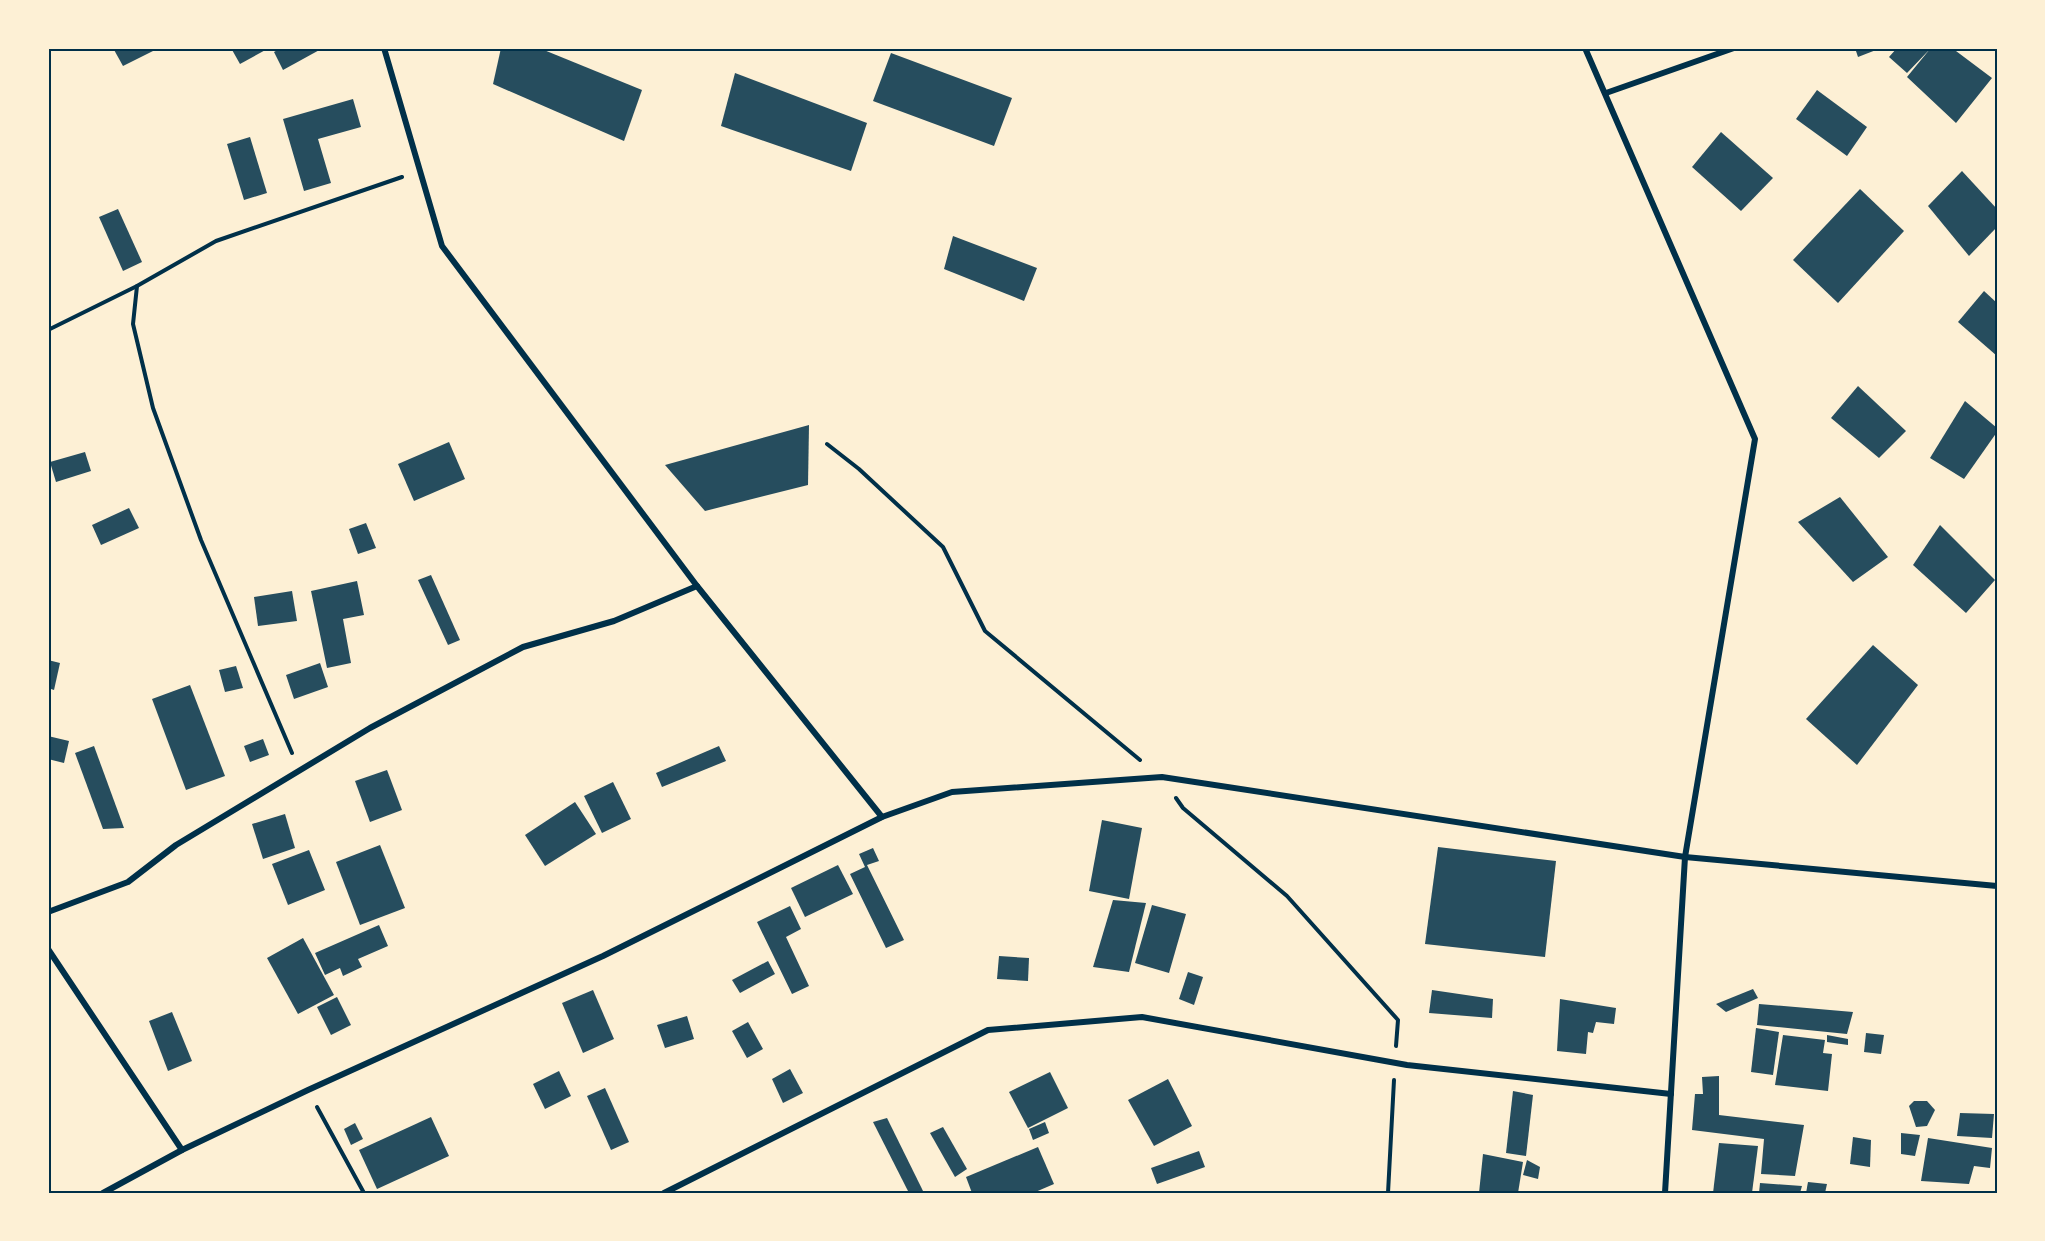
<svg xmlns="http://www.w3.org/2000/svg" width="2045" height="1241" font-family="'Exo 2',sans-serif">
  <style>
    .building { fill: #264d5e }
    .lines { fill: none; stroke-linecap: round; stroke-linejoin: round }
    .path { stroke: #003049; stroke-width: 4 }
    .minor { stroke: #003049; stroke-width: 6 }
    .neatline { fill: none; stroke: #003049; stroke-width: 2 }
  </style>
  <rect width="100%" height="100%" fill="#fdf0d5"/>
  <!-- building -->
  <g class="building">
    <polygon points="113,48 159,48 123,66"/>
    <polygon points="231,48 269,48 240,64"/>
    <polygon points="281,48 323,48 283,70 274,52"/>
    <polygon points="501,48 539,48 642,90 624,141 493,84"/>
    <polygon points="1855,48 1875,48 1876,50 1858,57"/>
    <polygon points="1897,48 1952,48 1992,78 1956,123 1907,77 1930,49 1907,73 1889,57"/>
    <polygon points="891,53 1012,98 994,146 873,101"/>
    <polygon points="735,73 867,123 851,171 721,126"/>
    <polygon points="1817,90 1867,127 1847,156 1796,119"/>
    <polygon points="353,99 361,127 318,139 331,183 304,191 283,119"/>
    <polygon points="1721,132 1773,178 1741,211 1692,167"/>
    <polygon points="250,137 267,193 244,200 227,144"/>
    <polygon points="1962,171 1997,209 1997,227 1969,256 1928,206"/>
    <polygon points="1860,189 1904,231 1838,303 1793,260"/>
    <polygon points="118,209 142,262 123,271 99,217"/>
    <polygon points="953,236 1037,268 1024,301 944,269"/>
    <polygon points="1984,291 1997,303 1997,356 1958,322"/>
    <polygon points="1858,386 1906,431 1879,458 1831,418"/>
    <polygon points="1965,401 1997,428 1997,432 1964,479 1930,458"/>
    <polygon points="809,425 808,485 705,511 665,465"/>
    <polygon points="449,442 465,479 414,501 398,464"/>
    <polygon points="85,452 91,471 56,482 50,462"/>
    <polygon points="1840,497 1888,557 1853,582 1798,522"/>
    <polygon points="129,508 139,528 101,545 92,525"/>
    <polygon points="366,523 376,548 358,554 349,529"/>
    <polygon points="1940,525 1995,580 1966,613 1913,565"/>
    <polygon points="431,575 460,640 448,645 418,580"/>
    <polygon points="357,581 364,615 343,619 351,663 327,668 311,591"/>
    <polygon points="292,591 297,621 258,626 254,597"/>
    <polygon points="1873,645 1918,685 1857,765 1806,719"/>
    <polygon points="48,660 60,663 54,690 48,688"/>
    <polygon points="320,663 328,687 294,699 286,675"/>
    <polygon points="236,666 243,688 225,692 219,670"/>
    <polygon points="190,685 225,776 186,790 152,699"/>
    <polygon points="48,736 69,741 64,763 48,759"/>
    <polygon points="263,739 269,755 250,762 244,746"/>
    <polygon points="94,746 124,828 103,829 75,753"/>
    <polygon points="719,746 726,761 662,787 656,773"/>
    <polygon points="387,770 402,810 370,822 355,781"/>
    <polygon points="613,782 631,819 602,833 584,796"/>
    <polygon points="575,802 596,834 545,866 525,835"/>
    <polygon points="285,814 295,848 263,859 252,824"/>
    <polygon points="1102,820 1142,828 1129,899 1089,891"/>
    <polygon points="380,845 405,908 360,925 336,862"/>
    <polygon points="1438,847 1556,861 1545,957 1425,944"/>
    <polygon points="873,848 879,861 867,865 904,940 886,948 850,874 865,867 859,854"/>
    <polygon points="309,850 325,890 288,905 272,864"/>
    <polygon points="838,865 853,894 805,917 791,888"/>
    <polygon points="1113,900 1146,903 1129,972 1093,967"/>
    <polygon points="1152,905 1186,914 1169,973 1135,963"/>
    <polygon points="790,906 801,929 786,937 809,986 792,994 757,922"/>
    <polygon points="379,925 388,946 358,959 362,967 343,976 340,968 325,975 315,953"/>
    <polygon points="303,938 334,995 298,1014 267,958"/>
    <polygon points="999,956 1029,958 1028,981 997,979"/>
    <polygon points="768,961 775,974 740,993 732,980"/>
    <polygon points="1188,972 1203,977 1194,1005 1179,999"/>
    <polygon points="1753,989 1758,998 1726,1012 1716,1004"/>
    <polygon points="593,990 614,1039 583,1053 562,1003"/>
    <polygon points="1432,990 1493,999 1492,1018 1429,1013"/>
    <polygon points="337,997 351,1025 331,1035 317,1007"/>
    <polygon points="1560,999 1616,1008 1614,1024 1596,1022 1593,1033 1588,1032 1586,1054 1557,1051"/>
    <polygon points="1759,1004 1853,1012 1847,1034 1757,1025"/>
    <polygon points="172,1012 192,1061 168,1071 149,1021"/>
    <polygon points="687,1016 694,1039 665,1048 657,1025"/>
    <polygon points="748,1022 763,1049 747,1058 732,1031"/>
    <polygon points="1756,1028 1779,1032 1773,1075 1751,1072"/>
    <polygon points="1866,1033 1884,1035 1881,1054 1864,1052"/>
    <polygon points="1783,1035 1825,1040 1823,1053 1832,1054 1828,1091 1775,1085"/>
    <polygon points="1827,1035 1848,1039 1848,1045 1827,1042"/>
    <polygon points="790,1069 803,1093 783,1103 772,1079"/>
    <polygon points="559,1071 571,1096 545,1109 533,1084"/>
    <polygon points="1050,1072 1068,1108 1028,1128 1009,1092"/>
    <polygon points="1719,1076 1719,1115 1804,1125 1795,1176 1761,1174 1764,1139 1692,1130 1695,1094 1703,1094 1702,1077"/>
    <polygon points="1168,1079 1192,1126 1154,1146 1128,1100"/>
    <polygon points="605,1088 629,1142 611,1150 587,1096"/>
    <polygon points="1513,1091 1533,1095 1526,1156 1506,1153"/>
    <polygon points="1914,1101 1927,1101 1935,1110 1927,1126 1916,1127 1909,1106"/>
    <polygon points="1960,1113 1994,1114 1992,1138 1957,1136"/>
    <polygon points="431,1117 449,1156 377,1189 359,1150"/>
    <polygon points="887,1118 924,1193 909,1193 873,1122"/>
    <polygon points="1045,1122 1049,1133 1033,1140 1029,1129"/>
    <polygon points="355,1123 363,1139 351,1145 344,1129"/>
    <polygon points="943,1127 967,1169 955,1177 930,1133"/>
    <polygon points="1901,1133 1920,1135 1915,1156 1901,1154"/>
    <polygon points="1853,1137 1871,1140 1870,1167 1850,1164"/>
    <polygon points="1928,1138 1992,1148 1990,1168 1974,1166 1969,1184 1921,1181"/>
    <polygon points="1719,1143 1758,1146 1752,1193 1713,1193"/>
    <polygon points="1038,1147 1054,1184 1033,1193 972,1193 966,1177"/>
    <polygon points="1199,1151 1205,1167 1157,1184 1151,1168"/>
    <polygon points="1483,1154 1523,1162 1518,1193 1479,1193"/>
    <polygon points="1527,1160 1540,1167 1538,1179 1523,1175"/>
    <polygon points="1808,1182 1827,1184 1825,1193 1806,1193"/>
    <polygon points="1760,1183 1802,1186 1800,1193 1759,1193"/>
  </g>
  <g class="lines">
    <!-- path -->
    <g class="path">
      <polyline points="137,286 133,324 153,408 201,540 292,753"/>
      <polyline points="48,330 137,286 216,241 402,177"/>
      <polyline points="827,444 859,469 943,547 985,631 1140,760"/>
      <polyline points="1176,798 1183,808 1287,896 1398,1020 1396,1046"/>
      <polyline points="317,1107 364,1193"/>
      <polyline points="1388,1193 1394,1080"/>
    </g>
    <!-- minor -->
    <g class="minor">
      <polyline points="384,48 442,246 697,586 882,817"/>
      <polyline points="1585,48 1755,439 1685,857 1665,1193"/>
      <polyline points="1606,93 1734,48"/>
      <polyline points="48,912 128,882 176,845 370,728 523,647 614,621 697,586"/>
      <polyline points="48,949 182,1150"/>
      <polyline points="103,1193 182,1150 308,1090 603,956 882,817 952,792 1162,777 1685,857 1997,886"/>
      <polyline points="664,1193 988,1030 1142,1017 1407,1065 1671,1094"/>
    </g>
  </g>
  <!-- border -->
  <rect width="2045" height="1241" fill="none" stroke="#fdf0d5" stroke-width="99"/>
  <rect x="50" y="50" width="1946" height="1142" class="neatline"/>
</svg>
